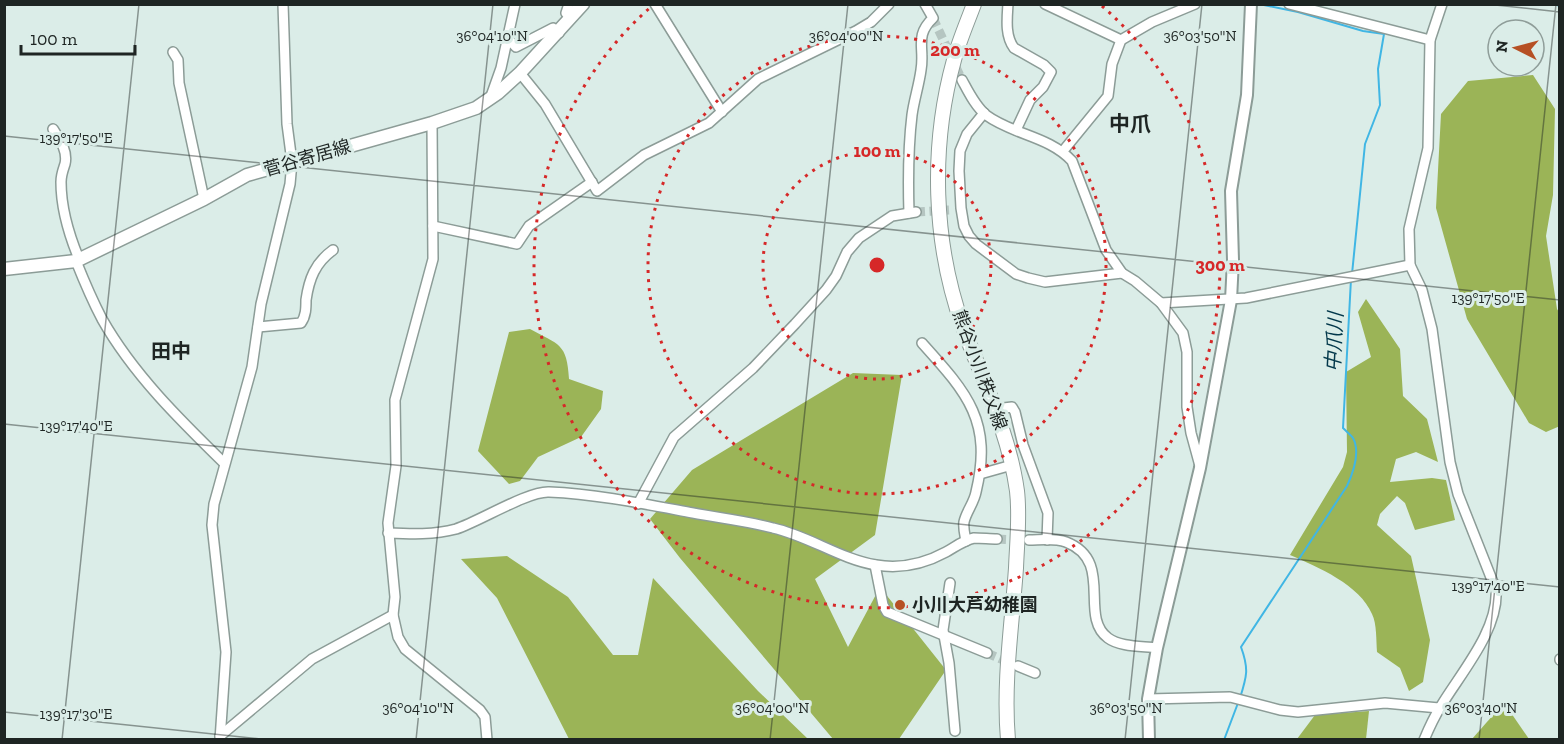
<svg xmlns="http://www.w3.org/2000/svg" width="1564" height="744" font-family="'Zilla Slab','Noto Sans JP',serif">
  <style>
    .forest { fill: #9bb457 }
    .lines { fill: none; stroke-linecap: round; stroke-linejoin: round }
    .stream { stroke: #40b6e4; stroke-width: 2 }
    .minor-tunnel { stroke: #b5c5c1; stroke-width: 9; stroke-dasharray: 9 4.5; stroke-linecap: butt }
    .minor-casing { stroke: #8c9c97; stroke-width: 12 }
    .tertiary-casing { stroke: #8c9c97; stroke-width: 14 }
    .secondary-casing { stroke: #8c9c97; stroke-width: 15 }
    .primary-casing { stroke: #8c9c97; stroke-width: 16 }
    .minor { stroke: #fff; stroke-width: 9 }
    .tertiary { stroke: #fff; stroke-width: 10 }
    .secondary { stroke: #fff; stroke-width: 12 }
    .primary { stroke: #fff; stroke-width: 14 }
    .ticks { fill: none; stroke: #1e2523; stroke-width: 1.5; stroke-opacity: 0.45 }
    .ring { fill: none; stroke: #d62828; stroke-width: 3; stroke-dasharray: 3 6 }
    .poi-dot { fill: #b65024; stroke: #dbede8; stroke-width: 2 }
    .labels { text-anchor: middle; dominant-baseline: central; stroke-width: 6; stroke-linejoin: round; paint-order: stroke }
    .street-label { font-size: 18px; fill: #1e2523; stroke: #dbede8 }
    .poi-label { font-size: 18px; font-weight: bold; fill: #1e2523; stroke: #dbede8; text-anchor: start }
    .water-label { font-size: 20px; font-style: italic; fill: #02374a; stroke: #dbede8 }
    .neighbourhood-label { font-size: 20px; font-weight: bold; fill: #1e2523; stroke: #dbede8 }
    .quarter-label { font-size: 21px; font-weight: bold; fill: #1e2523; stroke: #dbede8 }
    .ticks-label { font-size: 15px; text-anchor: middle; fill: #1e2523; stroke: #dbede8; stroke-width: 6; stroke-linejoin: round; paint-order: stroke }
    .centre { fill: #d62828; stroke: #dbede8; stroke-width: 3 }
    .ring-label { font-size: 18px; text-anchor: middle; font-weight: bold; fill: #d62828; stroke: #dbede8; stroke-width: 6; stroke-linejoin: round; paint-order: stroke }
  </style>
  <rect width="100%" height="100%" fill="#dbede8"/>
  <!-- forest -->
  <g class="forest">
    <polygon points="1533,75 1555,109 1553,195 1546,236 1557,309 1559,312 1560,426 1546,432 1529,423 1467,319 1436,208 1441,114 1468,81"/>
    <path d="M1366 299 1400 349 1403 396 1427 419 1438 462 1416 452 1396 459 1390 482 1432 478 1446 480 1455 520 1415 530 1405 503 1397 496 1380 514 1377 525 1411 556 1430 640 1423 682 1409 691 1400 668 1377 652C1376 641 1377 624 1372 614 1360 585 1318 567 1290 555L1343 467 1347 452 1346 372 1371 357 1358 312Z"/>
    <path d="M530 329C559 345 567 343 569 379L603 391 601 409 581 437 538 457 520 481 509 484 478 451 509 332Z"/>
    <polygon points="853,373 902,375 875,535 815,579 848,647 880,587 946,670 899,739 833,739 680,558 650,519 692,470"/>
    <polygon points="507,556 568,597 613,655 638,655 653,578 758,691 808,739 569,739 497,598 461,559"/>
    <polygon points="1509,710 1529,739 1472,739 1494,714"/>
    <polygon points="1369,711 1366,739 1297,739 1315,715"/>
  </g>
  <g class="lines">
    <!-- stream -->
    <g class="stream">
      <polyline points="1259,4 1298,12 1363,31 1384,34 1378,69 1380,105 1365,144 1352,274"/>
      <polyline points="1556,4 1560,7"/>
      <path d="M1240 698C1247 676 1249 669 1241 647L1347 486C1353 473 1361 453 1353 438 1351 435 1346 431 1343 428L1351 279"/>
      <polyline points="1224,740 1238,703"/>
    </g>
    <!-- minor-tunnel -->
    <g class="minor-tunnel">
      <polyline points="933,18 962,80"/>
      <polyline points="916,212 949,210"/>
      <polyline points="997,539 1020,540"/>
      <polyline points="987,653 1010,663"/>
    </g>
    <defs>
      <g id="minor">
        <polyline points="569,4 566,13 571,18"/>
        <polyline points="655,4 722,112"/>
        <path d="M1008 4C1007 19 1005 36 1014 48L1044 65 1051 72 1043 87 1030 100 1016 130"/>
        <polyline points="1045,4 1121,40"/>
        <polyline points="1289,4 1430,40"/>
        <polyline points="507,38 516,47 553,28 559,33"/>
        <polyline points="173,52 178,60 179,83 204,199"/>
        <polyline points="520,73 545,104 597,191 644,155 709,123 758,79 856,31 871,22 889,4"/>
        <path d="M962 80C968 91 975 106 986 115 1013 135 1049 136 1072 161L1106 250 1122 273 1135 281 1161 303 1183 333 1187 352V407L1191 433 1200 466"/>
        <polyline points="490,99 501,68 515,4"/>
        <polyline points="984,113 967,134 960,151 959,171 961,208 964,226 969,236 976,244 1016,274 1028,278 1045,282 1122,273"/>
        <polyline points="432,123 433,259 395,400 396,466 388,523 395,597 393,615 398,637 405,649 480,710 485,717 487,740"/>
        <path d="M53 129C60 140 68 151 65 164 63 170 61 175 61 182 61 209 69 235 79 259"/>
        <polyline points="1063,151 1108,96 1112,64 1121,40 1152,22 1195,4"/>
        <path d="M909 213C908 180 908 148 912 115 914 100 919 85 921 70 925 48 914 36 933 18L925 4"/>
        <polyline points="433,226 517,244 529,226 592,182"/>
        <path d="M76 261C84 281 92 300 102 319 133 374 180 420 224 463"/>
        <polyline points="1161,303 1246,298 1410,265"/>
        <path d="M258 327 301 323C306 316 306 308 306 300 309 279 315 263 333 250"/>
        <path d="M922 343C967 393 993 421 976 492 974 503 966 512 964 522 963 528 965 535 966 541"/>
        <polyline points="995,409 1012,407 1015,412 1023,445 1048,513 1047,540"/>
        <polyline points="980,474 1012,465"/>
        <polyline points="638,504 674,437 753,368 795,324 826,290 836,276 847,252 859,238 892,216 916,212"/>
        <path d="M388 533C411 534 434 535 456 529 480 521 528 491 549 492 597 494 645 504 693 513 719 518 747 521 773 528 809 536 840 559 876 565 900 569 924 564 946 552 955 547 964 540 974 538 982 538 990 539 997 539"/>
        <path d="M1029 540C1040 540 1055 538 1066 542 1115 561 1078 616 1108 638 1120 647 1142 646 1157 648"/>
        <polyline points="875,565 883,605 887,612 987,653"/>
        <polyline points="950,583 943,630 949,663 955,731"/>
        <polyline points="1560,659 1560,660"/>
        <polyline points="1018,666 1035,673"/>
        <polyline points="1148,699 1230,697 1280,710 1298,712 1385,703 1439,708"/>
        <polyline points="220,736 312,659 393,615"/>
        <polyline points="220,740 226,652 212,525 214,504 252,367 261,304 290,184 292,162 287,124 283,4"/>
        <path d="M1424 740C1429 728 1434 717 1441 706 1460 674 1499 630 1496 590L1458 494 1450 462 1432 329 1422 290 1410 265 1409 229 1428 148 1430 40 1442 4"/>
      </g>
      <polyline id="tertiary" points="1149,740 1148,699 1157,648 1200,468 1231,300 1233,260 1231,191 1247,95 1251,4"/>
      <polyline id="secondary" points="4,269 76,261 204,199 247,175 432,123 476,108 498,93 520,73 583,4"/>
      <path id="primary" d="M974 4C967 23 959 41 954 60 930 147 933 243 963 327 983 381 1009 433 1017 491 1020 516 1017 542 1016 568 1012 625 1003 682 1008 740"/>
    </defs>
    <!-- minor casing -->
    <use href="#minor" class="minor-casing"/>
    <!-- tertiary casing -->
    <use href="#tertiary" class="tertiary-casing"/>
    <!-- secondary casing -->
    <use href="#secondary" class="secondary-casing"/>
    <!-- primary casing -->
    <use href="#primary" class="primary-casing"/>
    <!-- minor -->
    <use href="#minor" class="minor"/>
    <!-- tertiary -->
    <use href="#tertiary" class="tertiary"/>
    <!-- secondary -->
    <use href="#secondary" class="secondary"/>
    <!-- primary -->
    <use href="#primary" class="primary"/>
  </g>
  <!-- ticks -->
  <path class="ticks" d="M1486 4 1560 12M4 136 1560 300M4 424 1560 587M4 712 270 740M62 740 139 4M416 740 493 4M770 740 848 4M1125 740 1202 4M1479 740 1556 4"/>
  <!-- distance rings -->
  <g class="ring">
    <circle cx="877" cy="265" r="114"/>
    <circle cx="877" cy="265" r="229"/>
    <path d="M1102 6A343 343 0 1 1 652 6"/>
  </g>
  <!-- markers -->
  <circle class="poi-dot" cx="900" cy="605" r="6"/>
  <g class="labels">
    <!-- street labels -->
    <g class="street-label">
      <text transform="translate(307 158) rotate(-16)">菅谷寄居線</text>
      <text transform="translate(980 370) rotate(70)">熊谷小川秩父線</text>
    </g>
    <!-- poi labels -->
    <g class="poi-label">
      <text x="912" y="605">小川大芦幼稚園</text>
    </g>
    <!-- water labels -->
    <g class="water-label">
      <text transform="translate(1334 342) rotate(-87)">中爪川</text>
    </g>
    <!-- neighbourhood labels -->
    <g class="neighbourhood-label">
      <text x="171" y="351">田中</text>
    </g>
    <!-- quarter labels -->
    <g class="quarter-label">
      <text x="1130" y="123">中爪</text>
    </g>
  </g>
  <g class="ticks-label">
    <text x="492" y="41">36°04'10"N</text>
    <text x="846" y="41">36°04'00"N</text>
    <text x="1200" y="41">36°03'50"N</text>
    <text x="76" y="143">139°17'50"E</text>
    <text x="1488" y="303">139°17'50"E</text>
    <text x="76" y="431">139°17'40"E</text>
    <text x="1488" y="591">139°17'40"E</text>
    <text x="418" y="713">36°04'10"N</text>
    <text x="772" y="713">36°04'00"N</text>
    <text x="1126" y="713">36°03'50"N</text>
    <text x="1481" y="713">36°03'40"N</text>
    <text x="76" y="719">139°17'30"E</text>
  </g>
  <circle cx="877" cy="265" r="9" class="centre"/>
  <g class="ring-label">
    <text x="955" y="56">200 m</text>
    <text x="877" y="157">100 m</text>
    <text x="1220" y="271">300 m</text>
  </g>
  <!-- border -->
  <rect width="1564" height="744" fill="none" stroke="#1e2523" stroke-width="12"/>
  <!-- north arrow -->
  <g transform="translate(1516 48) rotate(276)"><circle r="28" fill="#dbede8" stroke="#8f9d99" stroke-width="1.5"/>
  <path d="M0-4.5L10 22L0 15L-10 22Z" fill="#b65024"/>
  <text y="-9" font-size="16" font-weight="bold" text-anchor="middle" fill="#1e2523">N</text>
  </g>
  <!-- scale -->
  <path d="M21 45v9h114v-9" fill="none" stroke="#1e2523" stroke-width="3"/>
  <text x="30" y="45" font-size="18" fill="#1e2523" stroke="#dbede8" stroke-width="4.5" paint-order="stroke">100 m</text>
</svg>
